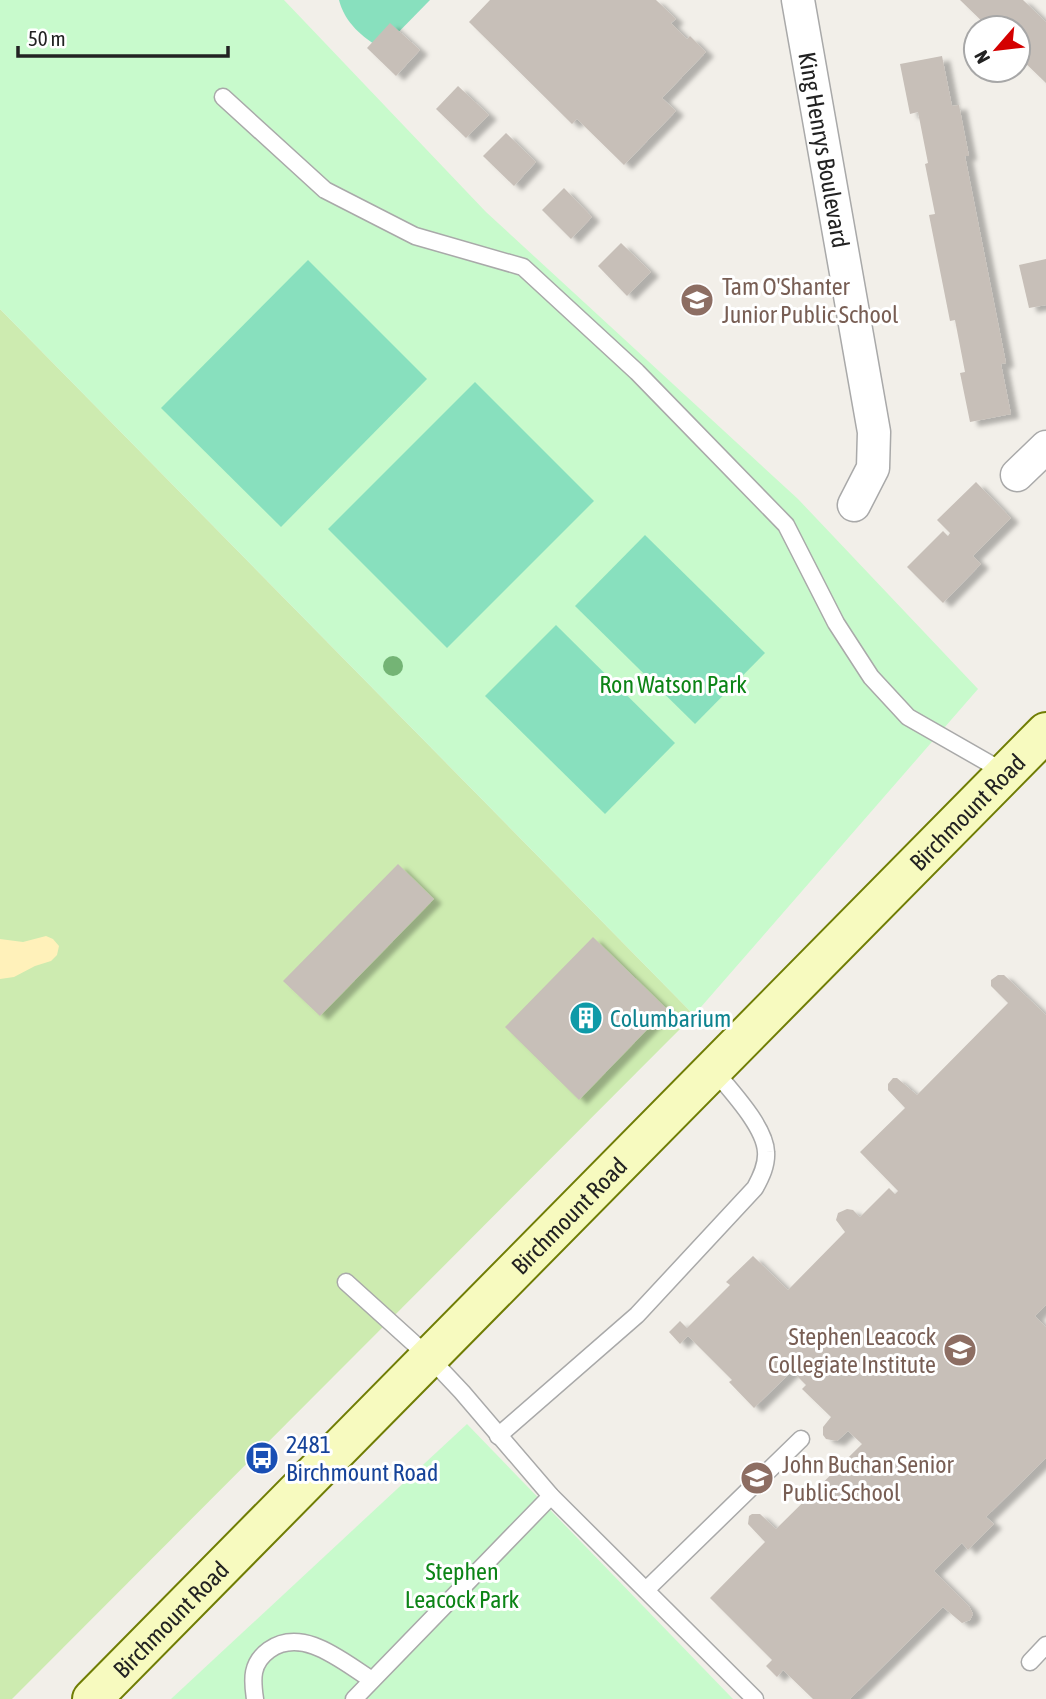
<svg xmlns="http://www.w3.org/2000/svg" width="1046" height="1699" font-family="'Asap Condensed',sans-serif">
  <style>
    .grass { fill: #cdebb0 }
    .sand { fill: #fff1ba }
    .park { fill: #c8facc }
    .pitch { fill: #88e0be }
    .building { fill: #c7bfb8; filter: url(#shadow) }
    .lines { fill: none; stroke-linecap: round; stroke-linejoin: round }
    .service-casing { stroke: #a9a9a9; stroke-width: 19 }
    .minor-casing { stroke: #a9a9a9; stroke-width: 35 }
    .secondary-casing { stroke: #707d05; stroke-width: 42 }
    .service { stroke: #fff; stroke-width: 16 }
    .minor { stroke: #fff; stroke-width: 32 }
    .secondary { stroke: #f7fabf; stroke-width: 38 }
    .tree { fill: #74b475 }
    .labels { text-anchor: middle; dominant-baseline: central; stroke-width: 6; stroke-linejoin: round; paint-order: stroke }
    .street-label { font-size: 24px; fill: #222; stroke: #fff }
    .education-label { font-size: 24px; fill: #785e54; stroke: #fff; text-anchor: start }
    .park-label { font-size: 24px; fill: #0c8416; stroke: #fff }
    .culture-label { font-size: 24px; fill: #0d838f; stroke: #fff; text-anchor: start }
    .transit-label { font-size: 24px; fill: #164399; stroke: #fff; text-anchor: start }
  </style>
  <defs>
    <filter id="shadow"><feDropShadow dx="8" dy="4.5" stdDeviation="2" flood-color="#0004"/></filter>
  </defs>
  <rect width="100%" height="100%" fill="#f2efe9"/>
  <!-- grass -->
  <polygon class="grass" points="0,309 694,1015 12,1699 0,1699"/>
  <!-- sand -->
  <polygon class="sand" points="46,936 53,939 59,946 57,955 51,961 35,966 14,977 0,979 0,939 23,942"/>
  <!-- park -->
  <g class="park">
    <polygon points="0,0 284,0 486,212 798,499 978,689 694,1015 0,309"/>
    <polygon points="467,1424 733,1699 171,1699"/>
  </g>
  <!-- pitch -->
  <g class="pitch">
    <path d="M339 0H430L382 49C362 37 345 23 339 0Z"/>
    <polygon points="308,260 427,379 281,527 161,408"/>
    <polygon points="475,382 594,501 447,648 328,529"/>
    <polygon points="645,535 765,653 695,724 575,606"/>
    <polygon points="556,625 675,743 605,814 485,696"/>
  </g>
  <!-- building -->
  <g class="building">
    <polygon points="490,0 656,0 676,19 671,23 687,39 690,36 706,52 662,98 676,111 624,165 577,119 572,124 469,22"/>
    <polygon points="960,0 1023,0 1046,22 1046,83 1018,56 1018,28 989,28"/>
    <polygon points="390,23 420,50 396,76 367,48"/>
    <polygon points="942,56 952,106 959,105 969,156 965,156 1006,363 1001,364 1011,414 970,422 960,373 965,372 955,320 950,321 929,215 935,214 925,164 928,163 918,112 910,114 900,64"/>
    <polygon points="458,86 489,115 466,138 436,109"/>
    <polygon points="506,133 536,162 514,186 483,156"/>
    <polygon points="564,188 592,217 571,239 542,210"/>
    <polygon points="621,243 651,272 627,296 598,266"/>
    <polygon points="1046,259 1046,305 1029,308 1019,265"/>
    <polygon points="976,482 1011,518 973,556 981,564 943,603 907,567 943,531 948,536 950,533 937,520"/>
    <polygon points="398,864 434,899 320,1016 283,981"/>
    <polygon points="593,937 667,1009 579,1100 505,1027"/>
    <polygon points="998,975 1004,975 1046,1015 1046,1305 1035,1316 1046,1327 1046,1458 986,1517 994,1524 968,1550 962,1543 934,1571 969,1606 973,1614 970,1620 962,1623 943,1607 850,1699 813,1699 783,1670 777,1677 766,1666 772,1660 710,1598 765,1542 748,1524 749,1516 752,1514 760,1514 776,1529 862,1444 848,1431 837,1441 826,1439 823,1435 823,1427 831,1417 802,1389 806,1385 792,1371 754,1408 729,1382 732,1380 688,1336 680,1344 669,1332 680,1321 687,1328 730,1285 726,1282 753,1256 788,1290 845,1232 836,1220 838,1213 847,1209 853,1210 860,1217 889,1188 895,1194 898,1191 860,1152 905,1108 888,1090 888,1084 893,1078 897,1078 917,1095 1008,1003 991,986 991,980"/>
  </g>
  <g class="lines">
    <defs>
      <g id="service">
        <polyline points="223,97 325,190 415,236 523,267 637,372 786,525 836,623 871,677 908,717 1006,773"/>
        <polyline points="346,1282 429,1357 462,1392 551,1496 755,1699"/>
        <path d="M498 1436 637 1315 755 1188C761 1177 767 1165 766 1152 765 1126 729 1089 713 1069"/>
        <polyline points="646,1590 801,1439"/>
        <polyline points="1030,1662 1046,1645"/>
        <path d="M255 1699C252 1679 251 1663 269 1650 303 1626 343 1662 372 1680"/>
        <polyline points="354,1699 551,1496"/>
      </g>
      <g id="minor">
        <path id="s1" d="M798 0 874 432 873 468 854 505"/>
        <polyline points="1017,475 1046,447"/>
      </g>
      <g id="secondary">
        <path id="s2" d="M92 1699 1046 732"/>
      </g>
    </defs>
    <!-- service casing -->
    <use href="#service" class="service-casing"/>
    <!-- minor casing -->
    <use href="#minor" class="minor-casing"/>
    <!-- secondary casing -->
    <use href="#secondary" class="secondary-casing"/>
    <!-- service -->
    <use href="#service" class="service"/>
    <!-- minor -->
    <use href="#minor" class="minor"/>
    <!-- secondary -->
    <use href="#secondary" class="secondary"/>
  </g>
  <!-- trees -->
  <circle class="tree" cx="393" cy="666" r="10"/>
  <!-- icons -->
  <defs>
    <symbol id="school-disc" viewBox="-11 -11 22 22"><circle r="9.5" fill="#8d6e63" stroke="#fff"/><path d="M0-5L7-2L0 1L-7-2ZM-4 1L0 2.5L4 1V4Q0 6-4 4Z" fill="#fff"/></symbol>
    <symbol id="building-disc" viewBox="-11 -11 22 22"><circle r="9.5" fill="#0f9aa8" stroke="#fff"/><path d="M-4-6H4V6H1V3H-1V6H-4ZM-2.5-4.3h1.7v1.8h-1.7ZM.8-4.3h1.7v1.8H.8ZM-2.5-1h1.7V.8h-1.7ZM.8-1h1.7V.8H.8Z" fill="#fff"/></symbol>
    <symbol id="bus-disc" viewBox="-11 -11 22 22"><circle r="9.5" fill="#1a4fb4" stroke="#fff"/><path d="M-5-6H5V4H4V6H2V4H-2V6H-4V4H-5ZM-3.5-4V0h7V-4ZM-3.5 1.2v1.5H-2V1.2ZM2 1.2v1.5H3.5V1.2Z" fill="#fff"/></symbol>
  </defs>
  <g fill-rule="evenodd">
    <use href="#school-disc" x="678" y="281" width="38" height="38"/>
    <use href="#building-disc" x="567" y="999" width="38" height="38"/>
    <use href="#school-disc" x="941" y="1331" width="38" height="38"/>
    <use href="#bus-disc" x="243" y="1439" width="38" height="38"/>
    <use href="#school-disc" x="738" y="1459" width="38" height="38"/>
  </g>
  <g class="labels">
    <!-- street labels -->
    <g class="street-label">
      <text stroke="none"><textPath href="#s1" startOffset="152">King Henrys Boulevard</textPath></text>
      <text stroke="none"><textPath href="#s2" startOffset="1246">Birchmount Road</textPath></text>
      <text stroke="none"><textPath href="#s2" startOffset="679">Birchmount Road</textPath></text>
      <text stroke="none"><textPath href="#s2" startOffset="112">Birchmount Road</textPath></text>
    </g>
    <!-- education labels -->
    <g class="education-label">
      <text x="722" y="286">Tam O'Shanter<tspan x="722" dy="28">Junior Public School</tspan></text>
      <text x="936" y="1336" text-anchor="end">Stephen Leacock<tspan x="936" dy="28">Collegiate Institute</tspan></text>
      <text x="782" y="1464">John Buchan Senior<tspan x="782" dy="28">Public School</tspan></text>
    </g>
    <!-- park labels -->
    <g class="park-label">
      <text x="673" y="684">Ron Watson Park</text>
      <text x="462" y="1571">Stephen<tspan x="462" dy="28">Leacock Park</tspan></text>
    </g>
    <!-- culture labels -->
    <g class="culture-label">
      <text x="610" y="1018">Columbarium</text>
    </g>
    <!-- transit labels -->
    <g class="transit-label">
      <text x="286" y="1444">2481<tspan x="286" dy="28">Birchmount Road</tspan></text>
    </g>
  </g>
  <!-- north arrow -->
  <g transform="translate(997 49) rotate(242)"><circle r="33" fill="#ffffff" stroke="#a7a7a7" stroke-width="2"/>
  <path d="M0-5L12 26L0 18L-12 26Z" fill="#d40000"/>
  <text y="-10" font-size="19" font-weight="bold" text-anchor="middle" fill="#222222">N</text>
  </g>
  <!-- scale -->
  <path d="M18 46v10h210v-10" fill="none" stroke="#222222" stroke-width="3.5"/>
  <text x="28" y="46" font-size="21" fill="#222222" stroke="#ffffff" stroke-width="5" paint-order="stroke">50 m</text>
</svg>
